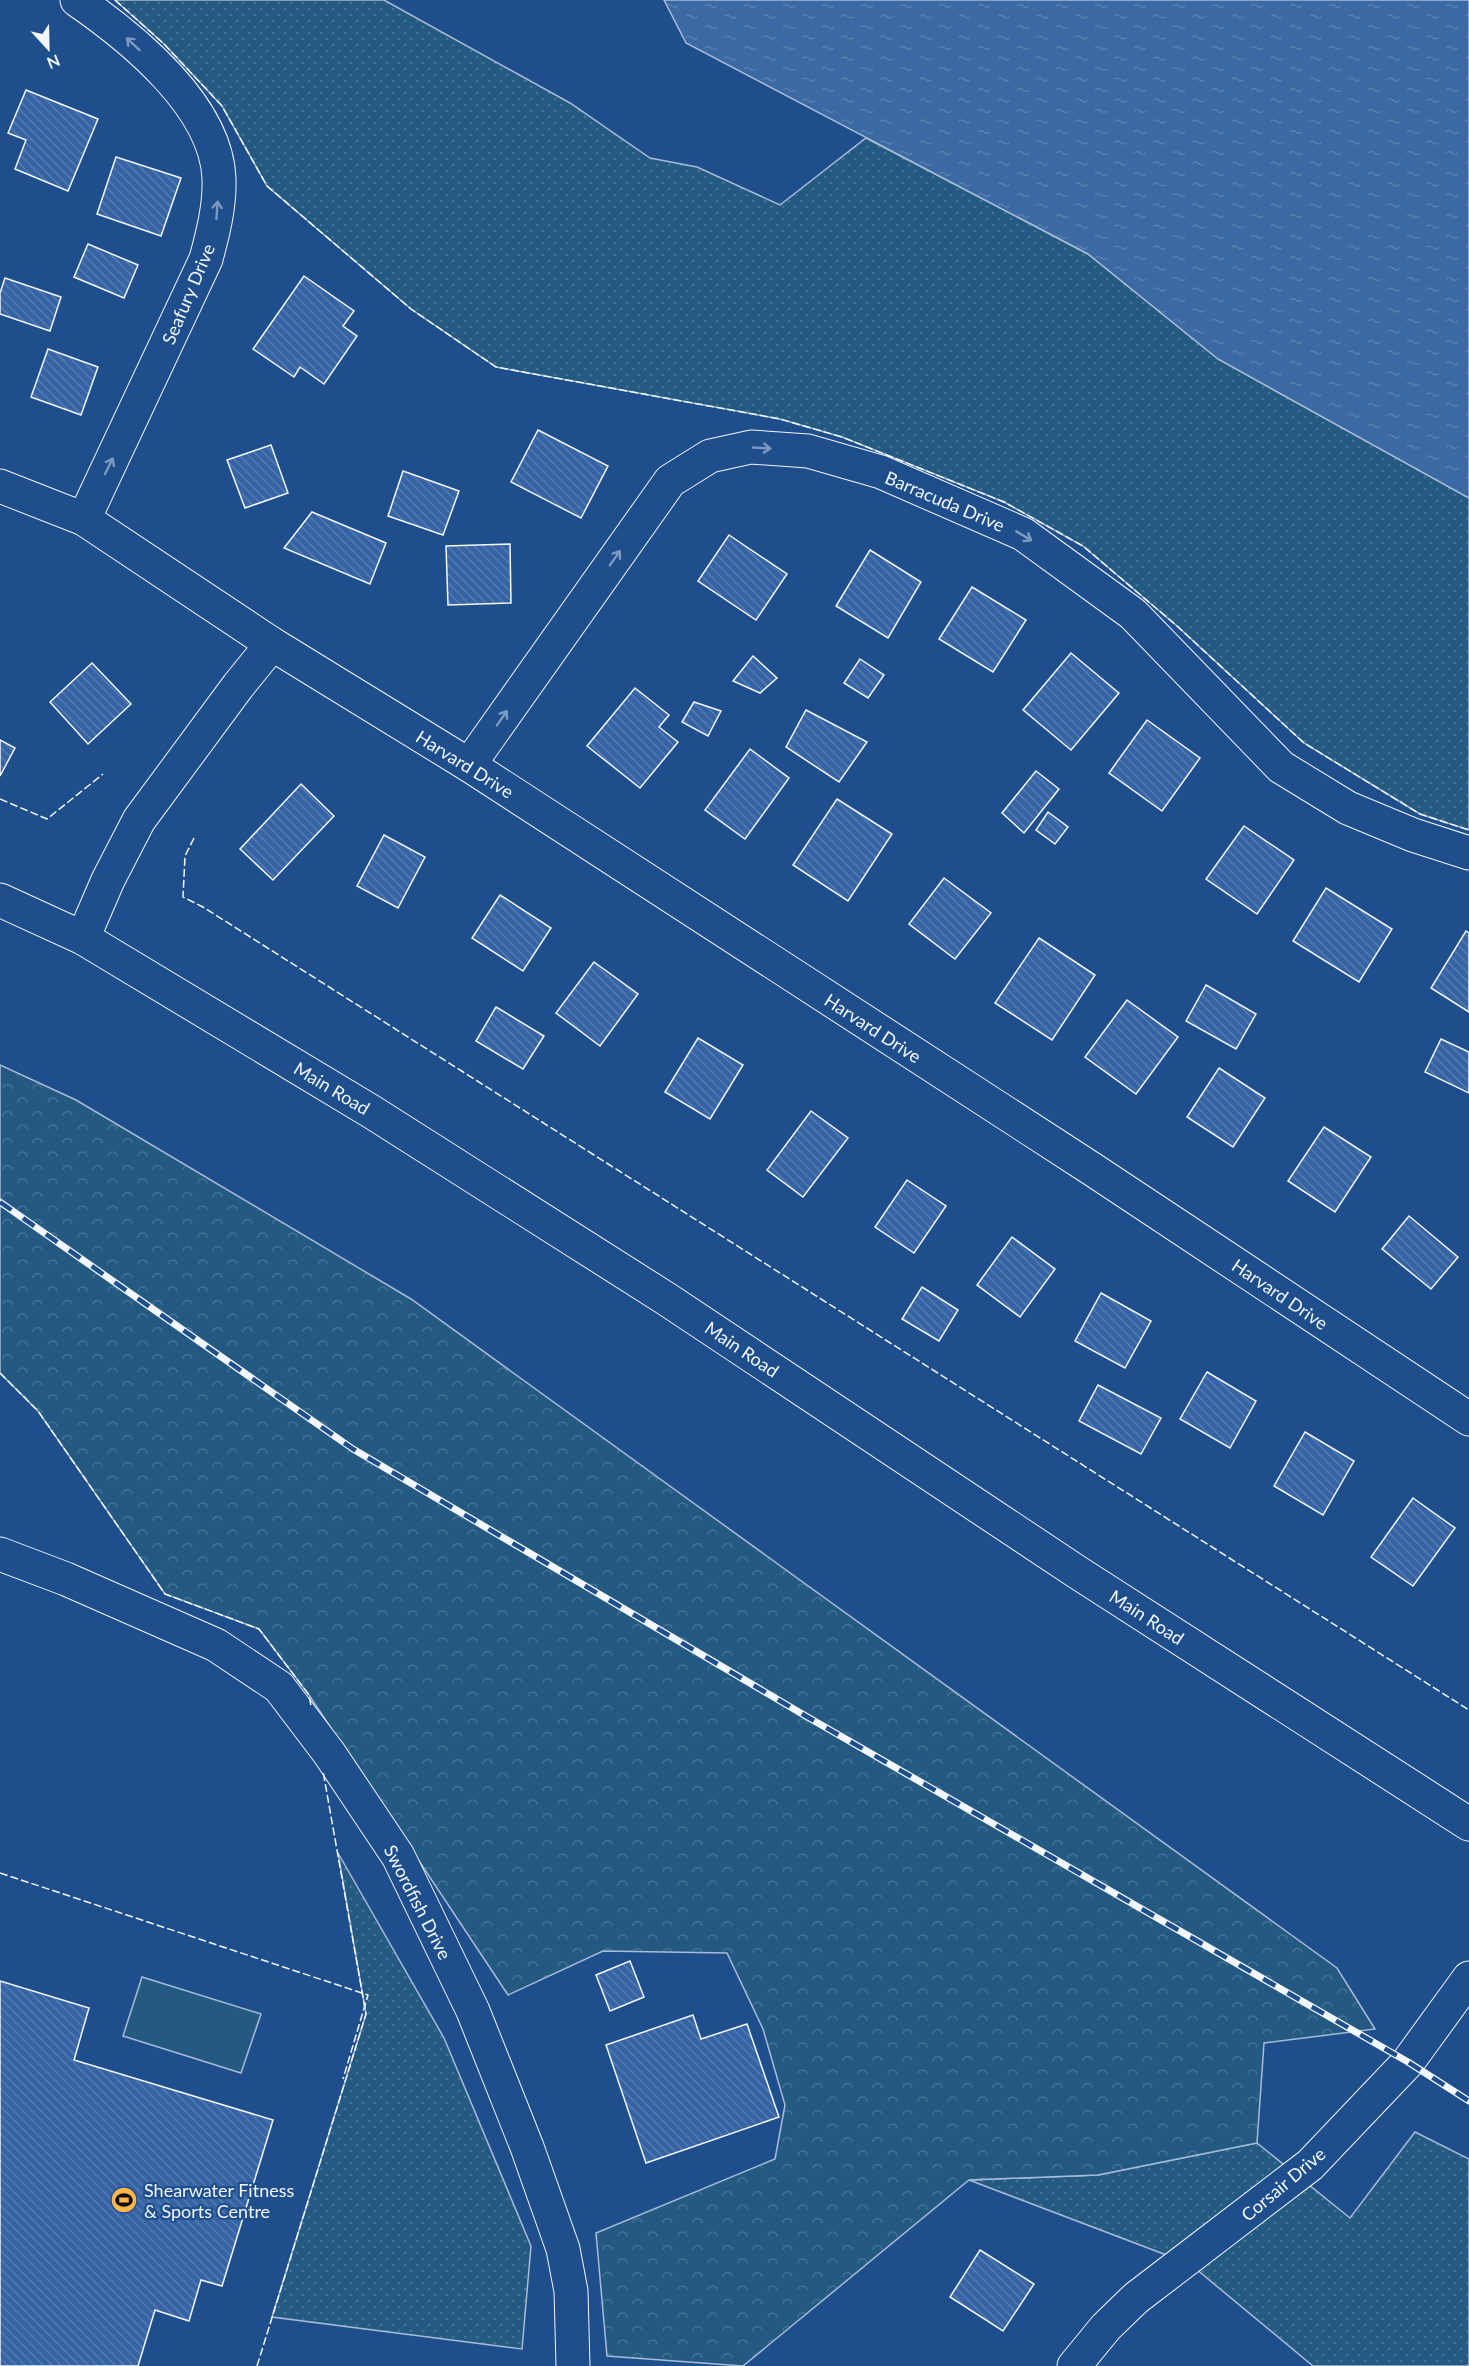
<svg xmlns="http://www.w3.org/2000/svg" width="1469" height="2366" font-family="Lato,sans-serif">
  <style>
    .grass { fill: url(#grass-dots); stroke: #a8bbd7; stroke-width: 1.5 }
    .forest { fill: url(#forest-crowns); stroke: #a8bbd7; stroke-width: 1.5 }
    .garden { fill: #245a82; stroke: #a8bbd7; stroke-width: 1.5 }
    .water { fill: url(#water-ripples); stroke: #a8bbd7; stroke-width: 1.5 }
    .building { fill: url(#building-back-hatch); stroke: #f2f6ff; stroke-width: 1.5 }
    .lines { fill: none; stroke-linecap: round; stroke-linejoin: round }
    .street-casing { stroke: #f2f6ff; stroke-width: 35 }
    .secondary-casing { stroke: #f2f6ff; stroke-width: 35 }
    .street { stroke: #1f4e8c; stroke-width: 33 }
    .secondary { stroke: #1f4e8c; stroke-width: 33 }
    .rail-casing { stroke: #f2f6ff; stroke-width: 7 }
    .rail { stroke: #1f4e8c; stroke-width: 4.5; stroke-dasharray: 14; stroke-linecap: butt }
    .fence { stroke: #f2f6ff; stroke-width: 1.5; stroke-dasharray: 8 3; stroke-linecap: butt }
    .oneway { stroke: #7e9ac0 }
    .labels { text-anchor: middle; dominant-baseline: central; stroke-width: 4.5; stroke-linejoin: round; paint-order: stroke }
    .street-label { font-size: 18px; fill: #f2f6ff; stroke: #1f4e8c }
    .poi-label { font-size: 18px; fill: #f2f6ff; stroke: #1f4e8c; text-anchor: start }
  </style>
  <defs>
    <pattern id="grass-dots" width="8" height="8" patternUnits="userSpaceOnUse" patternTransform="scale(1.5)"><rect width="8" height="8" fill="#245a82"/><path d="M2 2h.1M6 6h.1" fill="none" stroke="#447295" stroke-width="1.8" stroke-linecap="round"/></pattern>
    <pattern id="forest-crowns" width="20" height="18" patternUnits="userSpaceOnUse" patternTransform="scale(1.5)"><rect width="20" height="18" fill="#245a82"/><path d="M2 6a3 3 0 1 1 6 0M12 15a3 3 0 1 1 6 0" fill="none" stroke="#447295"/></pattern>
    <pattern id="water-ripples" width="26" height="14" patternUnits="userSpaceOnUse" patternTransform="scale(1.5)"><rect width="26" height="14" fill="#3b69a3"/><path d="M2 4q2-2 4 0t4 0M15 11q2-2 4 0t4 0" fill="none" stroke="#587fb1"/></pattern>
    <pattern id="building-back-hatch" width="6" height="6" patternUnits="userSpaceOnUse" patternTransform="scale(1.5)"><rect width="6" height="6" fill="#3563a3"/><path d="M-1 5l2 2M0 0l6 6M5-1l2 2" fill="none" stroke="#537ab1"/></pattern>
  </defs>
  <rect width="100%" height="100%" fill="#1f4e8c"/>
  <!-- grass -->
  <g class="grass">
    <polygon points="115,0 384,0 570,103 650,158 697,167 780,205 866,138 1088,254 1218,359 1469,498 1469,830 1420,814 1304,743 1177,626 1083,546 1004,502 842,437 780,419 496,367 411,309 267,186 222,106 164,44"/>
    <polygon points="338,1853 444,2038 531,2246 522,2349 272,2317 366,2014"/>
    <polygon points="1415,2132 1469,2159 1469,2365 1466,2366 1313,2366 1190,2264 969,2180 1098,2175 1257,2143 1350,2218"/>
  </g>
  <!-- forest -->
  <polygon class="forest" points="0,1065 76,1100 411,1299 1337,1968 1375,2029 1264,2043 1257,2143 1098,2175 969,2180 743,2366 607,2356 596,2233 775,2159 785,2105 763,2029 727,1953 603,1951 508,1995 309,1695 259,1629 165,1594 38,1411 0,1373"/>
  <!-- garden -->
  <polygon class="garden" points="142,1977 261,2014 241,2073 123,2036"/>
  <!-- water -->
  <polygon class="water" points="664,0 1469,0 1469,498 1218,359 1088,254 686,43"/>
  <!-- building -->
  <g class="building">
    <polygon points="26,90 98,119 68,191 15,169 26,140 8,133"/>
    <polygon points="116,157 181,178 161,236 97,214"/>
    <polygon points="88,244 138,265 124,298 74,277"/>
    <polygon points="304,276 354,311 343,326 357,336 324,384 300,367 294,377 253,349"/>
    <polygon points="5,278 61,297 50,331 0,314 0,293"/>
    <polygon points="48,349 98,367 81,415 31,397"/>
    <polygon points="538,430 608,466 581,518 511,482"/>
    <polygon points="271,445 288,493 245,508 227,460"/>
    <polygon points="403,471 459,491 443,535 388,516"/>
    <polygon points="312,512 386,543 370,584 284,548"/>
    <polygon points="729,535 787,574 756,620 698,581"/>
    <polygon points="510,544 511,603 448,605 446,546"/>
    <polygon points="870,550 921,582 888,638 836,606"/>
    <polygon points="972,587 1026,620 993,672 939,639"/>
    <polygon points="1071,653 1119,693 1071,750 1023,710"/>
    <polygon points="753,656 777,678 760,693 733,681"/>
    <polygon points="860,659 884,675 868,698 844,683"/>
    <polygon points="92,663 131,704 88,744 50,702"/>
    <polygon points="635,688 669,715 659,727 678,742 640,788 587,746"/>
    <polygon points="694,702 721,711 708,736 682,722"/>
    <polygon points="806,710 867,742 839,782 786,747"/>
    <polygon points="1147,720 1200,758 1162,811 1109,773"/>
    <polygon points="0,740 15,748 0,776"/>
    <polygon points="750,749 789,778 745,839 705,810"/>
    <polygon points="1036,771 1059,789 1024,833 1002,813"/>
    <polygon points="301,784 334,816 273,880 240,849"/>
    <polygon points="837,799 892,834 848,901 793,865"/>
    <polygon points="1048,812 1068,827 1055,844 1036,830"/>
    <polygon points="1244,826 1294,860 1257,914 1206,879"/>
    <polygon points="384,835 425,857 398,908 357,886"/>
    <polygon points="944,878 991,913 955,959 909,924"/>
    <polygon points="1326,888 1392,929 1359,982 1293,941"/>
    <polygon points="500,895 551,928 523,971 472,938"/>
    <polygon points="1466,931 1469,933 1469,1012 1431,988"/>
    <polygon points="1039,938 1095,975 1052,1040 995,1003"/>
    <polygon points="594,962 638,994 600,1046 556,1013"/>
    <polygon points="1206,985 1256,1014 1236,1049 1186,1021"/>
    <polygon points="1127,1000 1178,1037 1136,1094 1085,1057"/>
    <polygon points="496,1007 544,1036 523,1069 476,1041"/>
    <polygon points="698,1038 743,1065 710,1119 665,1092"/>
    <polygon points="1441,1039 1469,1052 1469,1093 1425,1072"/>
    <polygon points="1219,1068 1265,1098 1233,1147 1187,1117"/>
    <polygon points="811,1111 848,1138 803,1197 767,1170"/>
    <polygon points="1324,1127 1371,1157 1335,1212 1288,1181"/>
    <polygon points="907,1180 946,1206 914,1253 875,1227"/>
    <polygon points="1409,1216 1458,1257 1431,1289 1382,1249"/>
    <polygon points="1012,1237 1055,1269 1020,1317 977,1285"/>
    <polygon points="922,1287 958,1310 939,1341 902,1319"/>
    <polygon points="1101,1293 1151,1321 1125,1368 1075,1341"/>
    <polygon points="1207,1372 1256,1401 1230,1448 1180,1419"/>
    <polygon points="1098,1385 1161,1418 1141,1454 1079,1421"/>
    <polygon points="1305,1432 1354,1461 1323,1515 1274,1486"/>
    <polygon points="1413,1498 1455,1528 1413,1586 1371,1557"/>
    <polygon points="630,1961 644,1997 610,2011 596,1975"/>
    <polygon points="0,1981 89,2008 74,2060 273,2120 222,2286 201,2280 189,2321 155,2310 138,2366 0,2366"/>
    <polygon points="693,2015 701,2039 747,2024 779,2117 646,2163 606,2045"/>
    <polygon points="980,2250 1034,2284 1003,2331 950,2297"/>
  </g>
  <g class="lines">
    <defs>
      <g id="street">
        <path d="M77 0C132 38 216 106 219 178 220 206 213 233 206 259L84 519"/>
        <polyline points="0,486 84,519 272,644 469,765 1092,1169 1469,1419"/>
        <polyline points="469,765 670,481 710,456 751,447 808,451 881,472 1023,534 1133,614 1281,767 1348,808 1413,835 1469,853"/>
        <polyline points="83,938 108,880 139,820 238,686 272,644"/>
        <polyline points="0,1554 66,1579 216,1645 279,1687 329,1753 398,1856 473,2011 527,2147 563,2249 571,2291 573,2366"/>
        <polyline points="1074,2366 1106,2327 1136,2298 1310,2165 1408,2062 1469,1978"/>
      </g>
      <polyline id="secondary" points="0,900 83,938 372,1112 665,1298 1077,1572 1469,1824"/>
    </defs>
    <!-- street casing -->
    <use href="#street" class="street-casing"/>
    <!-- secondary casing -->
    <use href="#secondary" class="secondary-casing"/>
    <!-- street -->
    <use href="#street" class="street"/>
    <!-- secondary -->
    <use href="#secondary" class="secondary"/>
    <defs>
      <polyline id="rail" points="0,1202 353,1449 804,1715 1408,2062 1469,2101"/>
    </defs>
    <!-- rail casing -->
    <use href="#rail" class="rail-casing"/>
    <!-- rail -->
    <use href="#rail" class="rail"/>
    <!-- fence -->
    <g class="fence">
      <polyline points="115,0 164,44 222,106 267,186 411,309 496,367 780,419 842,437 1004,502 1083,546 1177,626 1304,743 1420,814 1469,830"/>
      <polyline points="0,799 47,819 103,774"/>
      <polyline points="194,838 185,856 183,897 203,907 1469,1710"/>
      <polyline points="0,1373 38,1411 165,1594 259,1629 309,1695 311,1706"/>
      <polyline points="0,1873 368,1995 343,2079"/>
      <polyline points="257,2366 366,2014 323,1771"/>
    </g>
  </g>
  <!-- one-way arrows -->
  <defs><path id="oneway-shaft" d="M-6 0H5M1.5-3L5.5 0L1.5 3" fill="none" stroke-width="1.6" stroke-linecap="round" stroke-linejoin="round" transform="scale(1.5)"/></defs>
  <g class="oneway">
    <use href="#oneway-shaft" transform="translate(133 44) rotate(-137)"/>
    <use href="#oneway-shaft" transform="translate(217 210) rotate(-86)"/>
    <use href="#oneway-shaft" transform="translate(762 448) rotate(3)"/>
    <use href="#oneway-shaft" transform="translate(109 466) rotate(-64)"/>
    <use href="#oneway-shaft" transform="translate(1024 536) rotate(31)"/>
    <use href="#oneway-shaft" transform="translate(615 558) rotate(-55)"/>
    <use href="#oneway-shaft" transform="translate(502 718) rotate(-55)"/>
  </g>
  <!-- icons -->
  <defs>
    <symbol id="stadium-disc" viewBox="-11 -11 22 22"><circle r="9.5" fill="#ffb74d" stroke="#1f4e8c"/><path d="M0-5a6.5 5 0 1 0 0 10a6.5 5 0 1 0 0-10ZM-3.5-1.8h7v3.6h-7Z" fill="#111"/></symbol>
  </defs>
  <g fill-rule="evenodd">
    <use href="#stadium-disc" x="109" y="2185" width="30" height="30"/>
  </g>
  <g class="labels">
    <!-- street labels -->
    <g class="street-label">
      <text transform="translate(188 294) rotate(-67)">Seafury Drive</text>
      <text transform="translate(945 501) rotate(23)">Barracuda Drive</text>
      <text transform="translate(465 764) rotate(32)">Harvard Drive</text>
      <text transform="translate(873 1028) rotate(33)">Harvard Drive</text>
      <text transform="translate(332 1088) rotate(31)">Main Road</text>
      <text transform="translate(1280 1294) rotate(34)">Harvard Drive</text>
      <text transform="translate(742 1349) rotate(34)">Main Road</text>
      <text transform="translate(1147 1617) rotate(33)">Main Road</text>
      <text transform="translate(418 1902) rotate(63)">Swordfish Drive</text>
      <text transform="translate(1283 2184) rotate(-40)">Corsair Drive</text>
    </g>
    <!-- poi labels -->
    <g class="poi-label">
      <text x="144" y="2190">Shearwater Fitness<tspan x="144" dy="21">&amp; Sports Centre</tspan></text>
    </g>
  </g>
  <!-- north arrow -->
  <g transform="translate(48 48) rotate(158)" stroke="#1f4e8c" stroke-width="4.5" paint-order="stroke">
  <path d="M0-4.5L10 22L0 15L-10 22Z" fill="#f2f6ff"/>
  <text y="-9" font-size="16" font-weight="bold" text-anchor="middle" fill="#f2f6ff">N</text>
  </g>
</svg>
